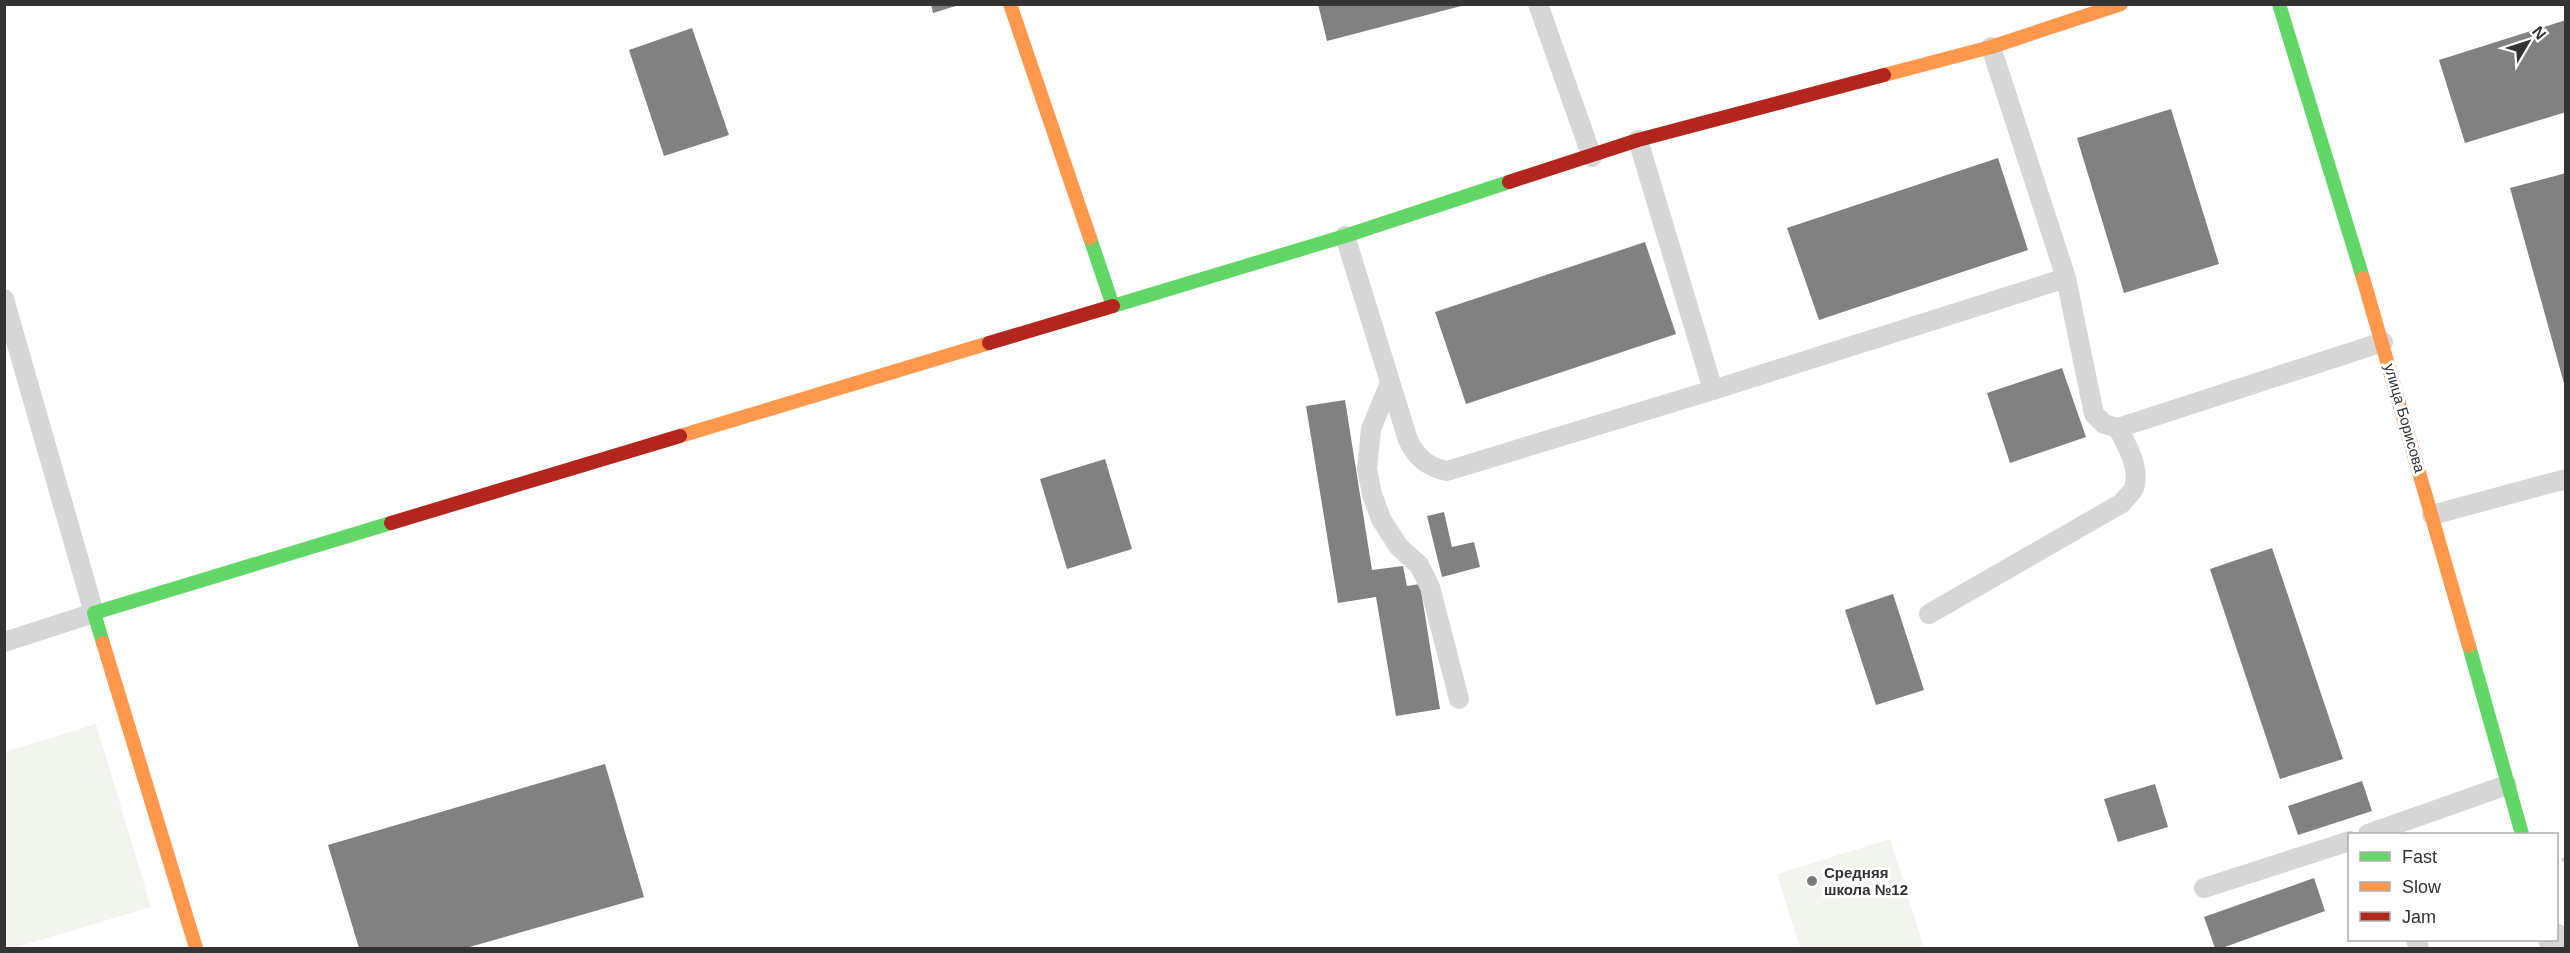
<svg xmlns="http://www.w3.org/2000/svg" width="2570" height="953" font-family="Helvetica,sans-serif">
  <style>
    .green { fill: #f1f5ed }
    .building { fill: #818181 }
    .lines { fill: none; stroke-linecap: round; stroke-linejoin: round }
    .path { stroke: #d6d6d6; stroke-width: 4; stroke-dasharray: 3 3; stroke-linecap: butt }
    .lane { stroke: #d7d7d7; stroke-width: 20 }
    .street { stroke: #d7d7d7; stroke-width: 33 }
    .fast { stroke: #63d668; stroke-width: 14 }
    .slow { stroke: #ff974d; stroke-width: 14 }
    .jam { stroke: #b3261e; stroke-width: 14 }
    .poi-dot { fill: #7a7a7a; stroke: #fff; stroke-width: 2 }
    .labels { text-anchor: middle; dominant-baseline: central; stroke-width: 6; stroke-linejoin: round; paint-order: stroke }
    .street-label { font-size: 15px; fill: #333; stroke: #fff }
    .poi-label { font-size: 15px; font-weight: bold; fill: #333; stroke: #fff; text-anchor: start }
  </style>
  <rect width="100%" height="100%" fill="#fff"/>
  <!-- green -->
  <g class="green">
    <polygon points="96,724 151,907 13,948 5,948 5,752"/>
    <polygon points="1890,839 1924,948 1800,948 1777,874"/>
  </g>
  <!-- building -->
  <g class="building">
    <polygon points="931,4 959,4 959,5 933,13"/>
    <polygon points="1318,4 1465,4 1465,5 1327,41"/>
    <polygon points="2566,20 2566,112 2465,143 2439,60"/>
    <polygon points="692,28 729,135 664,156 629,50"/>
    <polygon points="2171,109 2219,264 2124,293 2077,138"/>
    <polygon points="1998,158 2028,250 1819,320 1787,228"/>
    <polygon points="2566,173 2566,387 2565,387 2510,188"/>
    <polygon points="1645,242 1676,334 1466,404 1435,312"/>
    <polygon points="2062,368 2086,437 2010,463 1987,393"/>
    <polygon points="1345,400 1372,570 1403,566 1407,586 1420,584 1440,709 1396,716 1376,597 1338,603 1306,406"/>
    <polygon points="1105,459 1132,549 1067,569 1040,479"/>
    <polygon points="1444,512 1452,547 1474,542 1480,567 1442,577 1427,516"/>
    <polygon points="2272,548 2343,759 2280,779 2210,569"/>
    <polygon points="1893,594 1924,690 1876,705 1845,610"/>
    <polygon points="605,764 644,897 466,948 359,948 328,845"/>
    <polygon points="2362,781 2372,811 2298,835 2288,806"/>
    <polygon points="2155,784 2168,827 2118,842 2104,799"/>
    <polygon points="2314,878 2325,911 2222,948 2215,948 2204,917"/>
  </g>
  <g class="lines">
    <!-- path -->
    <polyline class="path" points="2556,862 2566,859"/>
    <!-- lane -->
    <g class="lane">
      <polyline points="1538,4 1592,157"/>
      <polyline points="1991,47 2066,278 2094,414 2104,424 2118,428 2383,342"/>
      <polyline points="1638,140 1713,390"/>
      <path d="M1345 236 1408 440C1416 457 1427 467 1447 471L1713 390 2066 278"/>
      <polyline points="4,299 94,613 4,642"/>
      <polyline points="1390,383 1371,429 1367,469 1372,494 1381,519 1399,547 1419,565 1430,587 1459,699"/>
      <polyline points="2432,515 2566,479"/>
      <path d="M1929 614 2122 503C2125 498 2132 493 2134 488 2141 469 2126 444 2118 428"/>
      <polyline points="2368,834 2507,785"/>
      <polyline points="2204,888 2350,841"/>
      <polyline points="2416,940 2419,948"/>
    </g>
    <!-- street -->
    <polyline class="street" points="2555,940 2557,948"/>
    <!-- fast -->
    <g class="fast">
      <polyline points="2279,4 2363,278"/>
      <polyline points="1090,238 1113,306 1345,236 1509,182"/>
      <polyline points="103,643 94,613 391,523"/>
      <polyline points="2469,646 2522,834"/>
    </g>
    <!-- slow -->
    <g class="slow">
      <polyline points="1010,4 1090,238"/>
      <polyline points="1884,75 1991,47 2121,4"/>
      <polyline points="2363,278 2469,646"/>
      <polyline points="680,436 989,343"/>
      <polyline points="103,643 196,948"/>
    </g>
    <!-- jam -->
    <g class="jam">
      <polyline points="1509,182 1638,140 1884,75"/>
      <polyline points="989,343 1113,306"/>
      <polyline points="391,523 680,436"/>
    </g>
  </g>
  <!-- markers -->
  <circle class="poi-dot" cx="1812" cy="881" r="6"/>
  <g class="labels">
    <!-- street labels -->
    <g class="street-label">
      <text transform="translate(2405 418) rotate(74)">улица Борисова</text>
    </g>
    <!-- poi labels -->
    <g class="poi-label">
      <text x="1824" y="872">Средняя<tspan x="1824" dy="17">школа №12</tspan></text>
    </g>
  </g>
  <!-- border -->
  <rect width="2570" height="953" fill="none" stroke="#333333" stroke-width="12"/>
  <!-- legend -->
  <rect x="2348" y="833" width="210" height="108" fill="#ffffff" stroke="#adadad" stroke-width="1.5"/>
  <rect x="2360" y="852" width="30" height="9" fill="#63d668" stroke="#adadad" stroke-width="1.5"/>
  <text x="2402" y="863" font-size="18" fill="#333333">Fast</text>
  <rect x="2360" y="882" width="30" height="9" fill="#ff974d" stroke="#adadad" stroke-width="1.5"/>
  <text x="2402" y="893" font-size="18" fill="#333333">Slow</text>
  <rect x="2360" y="912" width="30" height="9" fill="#b3261e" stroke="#adadad" stroke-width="1.5"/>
  <text x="2402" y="923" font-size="18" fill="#333333">Jam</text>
  <!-- north arrow -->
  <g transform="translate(2528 42) rotate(51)" stroke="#ffffff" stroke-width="4.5" paint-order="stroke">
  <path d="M0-4.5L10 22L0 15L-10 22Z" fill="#333333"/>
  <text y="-9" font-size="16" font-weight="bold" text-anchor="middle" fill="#333333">N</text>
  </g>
</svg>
